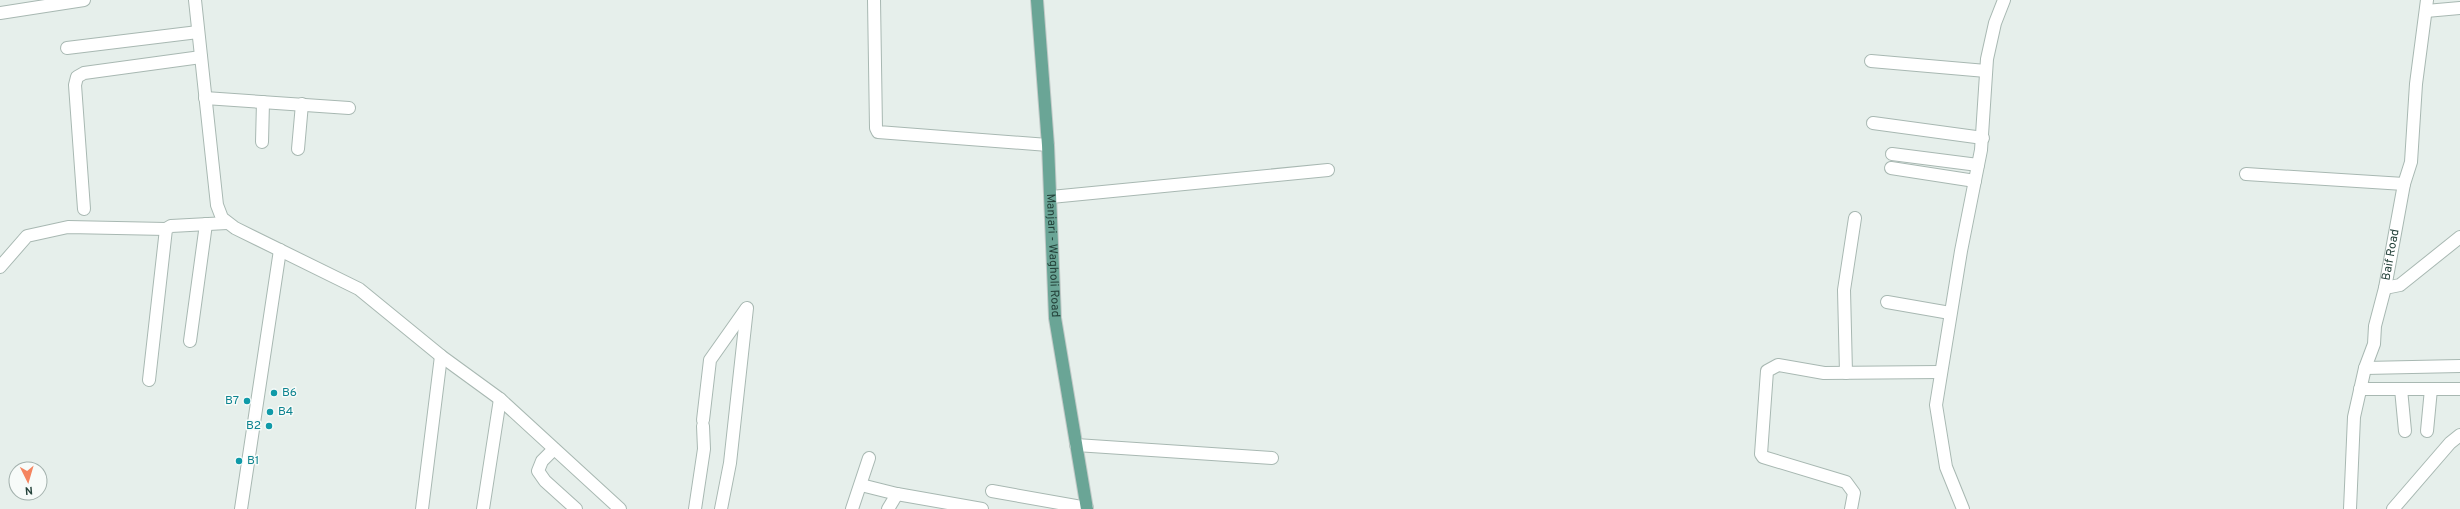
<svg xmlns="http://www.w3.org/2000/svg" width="2460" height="509" font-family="Overpass,sans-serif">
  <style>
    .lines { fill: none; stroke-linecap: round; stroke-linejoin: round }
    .minor-casing { stroke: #a8b8b2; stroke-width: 14 }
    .major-casing { stroke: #c2cac8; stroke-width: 14 }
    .minor { stroke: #fff; stroke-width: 12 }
    .major { stroke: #6aa596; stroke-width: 12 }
    .culture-dot { fill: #0f9aa8; stroke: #f7fbf9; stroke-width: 1.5 }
    .labels { text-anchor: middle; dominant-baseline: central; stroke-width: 3; stroke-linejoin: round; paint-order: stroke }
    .street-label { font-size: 12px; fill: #24423a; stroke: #f7fbf9 }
    .culture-label { font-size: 12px; fill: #0d838f; stroke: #f7fbf9; text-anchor: start }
  </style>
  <rect width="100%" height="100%" fill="#e6efeb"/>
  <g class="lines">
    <defs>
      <g id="minor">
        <polyline points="195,0 217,205 222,218 235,228 359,289 441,356 500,399 620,509"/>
        <polyline points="874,0 876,128 878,132 1048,145"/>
        <polyline points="2426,11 2460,8"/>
        <polyline points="0,13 84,0"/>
        <polyline points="67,48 198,32"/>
        <polyline points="1871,61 1986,71"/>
        <polyline points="205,98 349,108"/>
        <polyline points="1873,123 1983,138"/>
        <polyline points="262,142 263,102"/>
        <polyline points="298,149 302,104"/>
        <polyline points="1892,154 1978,165"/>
        <polyline points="1891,168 1975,181"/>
        <polyline points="2246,174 2404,184"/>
        <polyline points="1051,197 1328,170"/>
        <polyline points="84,209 75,85 77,77 84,73 201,57"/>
        <polyline points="0,267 27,236 68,227 166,229"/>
        <polyline points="2385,288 2400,285 2460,237"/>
        <polyline points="1887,302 1950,313"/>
        <polyline points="190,341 206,224"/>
        <polyline points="2365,368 2460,366"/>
        <polyline points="1846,373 1844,290 1855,218"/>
        <polyline points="149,380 166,229 171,226 227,223"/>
        <polyline points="2360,389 2460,389"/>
        <polyline points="2401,389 2405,431"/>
        <polyline points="703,420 710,360 746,309"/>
        <polyline points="2427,431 2431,389"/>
        <polyline points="1076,445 1272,458"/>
        <polyline points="554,449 542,461 538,471 545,481 576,509"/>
        <polyline points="861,485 897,494 982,509"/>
        <polyline points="992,491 1087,508"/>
        <polyline points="241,509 280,250"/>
        <polyline points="422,509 441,356"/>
        <polyline points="483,509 500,399"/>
        <polyline points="695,509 704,449 703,426"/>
        <polyline points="721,509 730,463 747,308"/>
        <polyline points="852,509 869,458"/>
        <polyline points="888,509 897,494"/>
        <polyline points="1851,509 1854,493 1846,482 1763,457 1761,454 1767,371 1778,365 1824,373 1940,372"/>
        <polyline points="1963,509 1946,467 1936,405 1961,251 1981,150 1987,59 1995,23 2004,0"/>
        <path id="s1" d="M2350 509 2354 417 2365 368 2374 344 2375 326 2385 288 2404 184 2411 162 2416 84 2427 0"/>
        <polyline points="2393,509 2450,443 2460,435"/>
      </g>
      <g id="major">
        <path id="s2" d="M1037 0 1048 145 1055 318 1087 509"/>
      </g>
    </defs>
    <!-- minor casing -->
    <use href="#minor" class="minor-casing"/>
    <!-- major casing -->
    <use href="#major" class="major-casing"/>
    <!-- minor -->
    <use href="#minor" class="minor"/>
    <!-- major -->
    <use href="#major" class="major"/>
  </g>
  <!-- markers -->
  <g class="culture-dot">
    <circle cx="274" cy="393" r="4"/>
    <circle cx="247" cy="401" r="4"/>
    <circle cx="270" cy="412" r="4"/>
    <circle cx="269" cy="426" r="4"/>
    <circle cx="239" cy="461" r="4"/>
  </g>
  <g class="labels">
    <!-- street labels -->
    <g class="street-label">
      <text stroke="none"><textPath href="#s1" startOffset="259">Baif Road</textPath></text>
      <text stroke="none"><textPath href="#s2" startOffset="256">Manjari - Wagholi Road</textPath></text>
    </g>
    <!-- culture labels -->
    <g class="culture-label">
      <text x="282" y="393">B6</text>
      <text x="239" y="401" text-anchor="end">B7</text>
      <text x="278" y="412">B4</text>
      <text x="261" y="426" text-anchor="end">B2</text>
      <text x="247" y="461">B1</text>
    </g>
  </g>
  <!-- north arrow -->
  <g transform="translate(28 481) rotate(175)"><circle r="19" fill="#f7fbf9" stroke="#a3b1ad"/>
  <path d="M0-3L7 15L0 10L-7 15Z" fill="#f4845f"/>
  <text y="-6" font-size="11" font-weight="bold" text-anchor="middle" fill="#24423a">N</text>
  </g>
</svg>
